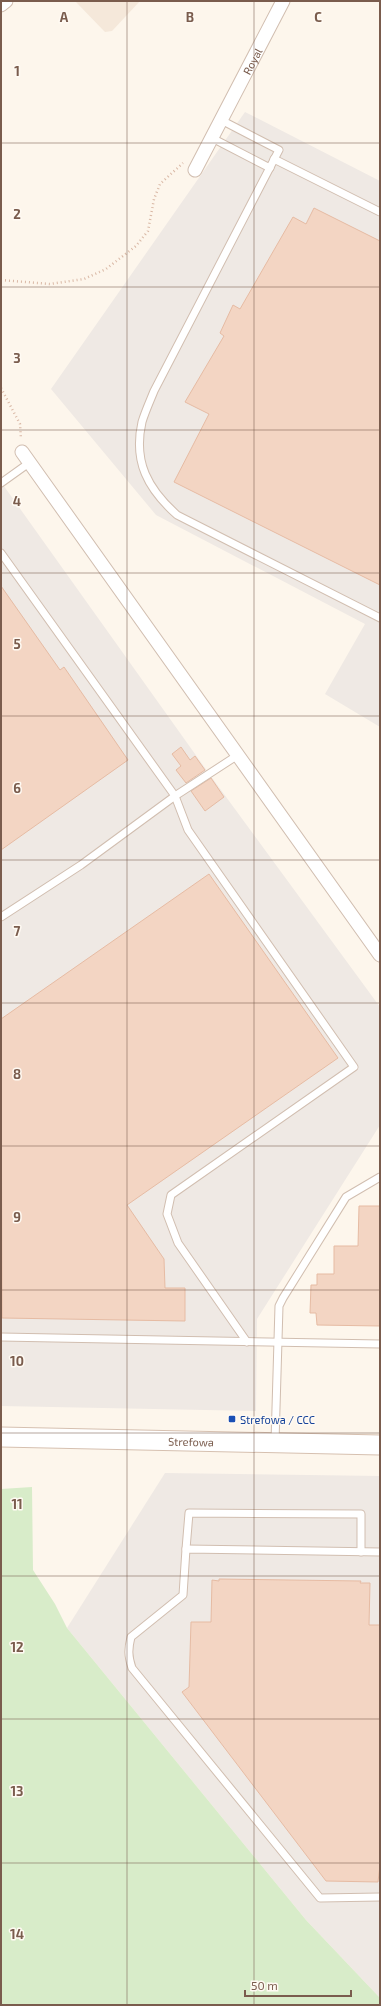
<svg xmlns="http://www.w3.org/2000/svg" width="381" height="2006" font-family="'Exo 2',sans-serif">
  <style>
    .residential { fill: #f5e8da }
    .industrial { fill: #efe9e4 }
    .green { fill: #d8ecc9 }
    .building { fill: #f3d5c3; stroke: #e6bba3 }
    .lines { fill: none; stroke-linecap: round; stroke-linejoin: round }
    .lane-casing { stroke: #d1beb0; stroke-width: 9 }
    .street-casing { stroke: #d1beb0; stroke-width: 15 }
    .secondary-casing { stroke: #d6c0b0; stroke-width: 21 }
    .path { stroke: #d9b8a5; stroke-width: 2.5; stroke-dasharray: 1 3; stroke-linecap: butt }
    .lane { stroke: #fff; stroke-width: 7 }
    .street { stroke: #fff; stroke-width: 13 }
    .secondary { stroke: #fff; stroke-width: 19 }
    .grid { fill: none; stroke: #7a5c4d; stroke-width: 1; stroke-opacity: 0.55 }
    .transit-dot { fill: #1a4fb4; stroke: #fffaf3; stroke-width: 1.5 }
    .labels { text-anchor: middle; dominant-baseline: central; stroke-width: 3; stroke-linejoin: round; paint-order: stroke }
    .street-label { font-size: 11px; fill: #7a5c4d; stroke: #fffaf3 }
    .transit-label { font-size: 11px; fill: #164399; stroke: #fffaf3; text-anchor: start }
    .grid-label { font-size: 13px; text-anchor: middle; font-weight: bold; fill: #7a5c4d; stroke: #fffaf3; stroke-width: 3; stroke-linejoin: round; paint-order: stroke }
  </style>
  <rect width="100%" height="100%" fill="#fdf6ec"/>
  <!-- residential -->
  <polygon class="residential" points="75,1 140,1 112,31 105,32"/>
  <!-- industrial -->
  <g class="industrial">
    <polygon points="245,112 380,181 380,727 325,694 365,624 156,515 51,389"/>
    <polygon points="1,482 210,775 380,1007 380,1125 257,1319 256,1411 1,1406"/>
    <polygon points="165,1473 380,1476 380,1998 306,1920 67,1628"/>
  </g>
  <!-- green -->
  <polygon class="green" points="32,1487 33,1570 55,1604 67,1628 306,1920 380,1998 380,2005 1,2005 1,1489"/>
  <!-- building -->
  <g class="building">
    <polygon points="314,208 380,241 380,585 174,482 209,414 185,402 224,336 220,333 233,305 240,309 293,217 306,224"/>
    <polygon points="1,586 60,670 64,667 128,760 1,850"/>
    <polygon points="181,747 190,760 195,756 205,770 186,783 176,770 181,766 172,754"/>
    <polygon points="211,778 224,797 205,811 191,791"/>
    <polygon points="209,874 338,1058 127,1205 164,1259 165,1288 185,1288 185,1321 2,1318 1,1019"/>
    <polygon points="359,1206 380,1206 380,1326 317,1325 316,1313 310,1313 311,1285 317,1285 317,1274 334,1274 334,1246 358,1246"/>
    <polygon points="219,1579 361,1581 360,1583 370,1583 369,1625 380,1625 380,1865 378,1882 326,1881 182,1692 189,1687 191,1622 211,1622 212,1580 219,1581"/>
  </g>
  <g class="lines">
    <defs>
      <g id="lane">
        <path d="M221 120 279 150 154 391C150 401 145 412 142 422 133 462 148 489 177 515L380 618"/>
        <polyline points="212,138 270,168"/>
        <polyline points="274,159 380,212"/>
        <polyline points="1,483 29,463"/>
        <polyline points="1,553 175,796 238,755"/>
        <polyline points="1,917 81,865 175,796 188,830 354,1067 171,1195 167,1214 178,1243 247,1342"/>
        <polyline points="1,1337 380,1344"/>
        <polyline points="275,1442 279,1306 283,1298 346,1197 380,1177"/>
        <polyline points="186,1549 189,1513 361,1514 361,1552"/>
        <path d="M380 1552 186 1549 183 1595 131 1637C128 1649 128 1656 132 1668L320 1898 380 1897"/>
      </g>
      <g id="street">
        <polyline points="1,5 6,1"/>
        <path id="s1" d="M195 170 283 1"/>
        <polyline points="22,452 380,955"/>
      </g>
      <g id="secondary">
        <path id="s2" d="M1 1437 380 1445"/>
      </g>
    </defs>
    <!-- lane casing -->
    <use href="#lane" class="lane-casing"/>
    <!-- street casing -->
    <use href="#street" class="street-casing"/>
    <!-- secondary casing -->
    <use href="#secondary" class="secondary-casing"/>
    <!-- path -->
    <g class="path">
      <polyline points="1,280 50,284 84,279 106,269 136,246 148,231 154,199 160,184 183,163"/>
      <polyline points="1,388 20,424 21,439"/>
    </g>
    <!-- lane -->
    <use href="#lane" class="lane"/>
    <!-- street -->
    <use href="#street" class="street"/>
    <!-- secondary -->
    <use href="#secondary" class="secondary"/>
  </g>
  <!-- grid -->
  <path class="grid" d="M127 1V2005M254 1V2005M1 143H380M1 287H380M1 430H380M1 573H380M1 716H380M1 860H380M1 1003H380M1 1146H380M1 1290H380M1 1433H380M1 1576H380M1 1719H380M1 1863H380"/>
  <!-- markers -->
  <rect class="transit-dot" x="228" y="1415" width="8" height="8" rx="2"/>
  <g class="labels">
    <!-- street labels -->
    <g class="street-label">
      <text stroke="none"><textPath href="#s1" startOffset="123">Royal</textPath></text>
      <text stroke="none"><textPath href="#s2" startOffset="190">Strefowa</textPath></text>
    </g>
    <!-- transit labels -->
    <g class="transit-label">
      <text x="240" y="1419">Strefowa / CCC</text>
    </g>
  </g>
  <g class="grid-label">
    <text x="64" y="22">A</text>
    <text x="190" y="22">B</text>
    <text x="318" y="22">C</text>
    <text x="17" y="76">1</text>
    <text x="17" y="219">2</text>
    <text x="17" y="363">3</text>
    <text x="17" y="506">4</text>
    <text x="17" y="649">5</text>
    <text x="17" y="793">6</text>
    <text x="17" y="936">7</text>
    <text x="17" y="1079">8</text>
    <text x="17" y="1222">9</text>
    <text x="17" y="1366">10</text>
    <text x="17" y="1509">11</text>
    <text x="17" y="1652">12</text>
    <text x="17" y="1796">13</text>
    <text x="17" y="1939">14</text>
  </g>
  <!-- border -->
  <rect width="381" height="2006" fill="none" stroke="#7a5c4d" stroke-width="4"/>
  <!-- scale -->
  <path d="M245 1990v6h106v-6" fill="none" stroke="#7a5c4d" stroke-width="2"/>
  <text x="251" y="1990" font-size="12" fill="#7a5c4d" stroke="#fffaf3" stroke-width="3" paint-order="stroke">50 m</text>
</svg>
